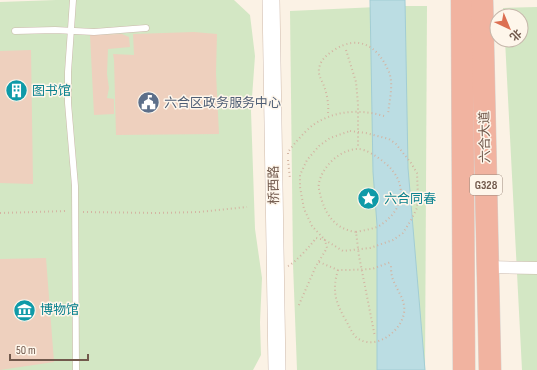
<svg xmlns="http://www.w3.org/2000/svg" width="537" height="370" font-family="'Sofia Sans Condensed','Noto Sans SC',sans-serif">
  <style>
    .green { fill: #d3e7c4 }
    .water { fill: #bbdde3; stroke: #a2cdd4 }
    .building { fill: #eed0be }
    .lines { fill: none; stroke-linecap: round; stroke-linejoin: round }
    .lane-casing { stroke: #cbb9ac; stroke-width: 7 }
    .street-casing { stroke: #cbb9ac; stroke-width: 13 }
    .secondary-casing { stroke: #d0bbac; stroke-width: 18 }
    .highway-casing { stroke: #d7d1cd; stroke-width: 23 }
    .path { stroke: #d3b4a2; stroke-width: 2; stroke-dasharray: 1 3; stroke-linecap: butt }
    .lane { stroke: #fff; stroke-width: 6 }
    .street { stroke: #fff; stroke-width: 12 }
    .secondary { stroke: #fff; stroke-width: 17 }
    .highway { stroke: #f1b3a0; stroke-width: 22 }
    .labels { text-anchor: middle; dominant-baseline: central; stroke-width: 3; stroke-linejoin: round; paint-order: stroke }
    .shield { fill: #fef6eb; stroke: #9b887c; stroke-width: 1 }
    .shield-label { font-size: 12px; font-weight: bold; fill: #71594c }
    .culture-label { font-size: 13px; fill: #0d838f; stroke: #fef6eb; text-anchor: start }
    .service-label { font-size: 13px; fill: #4e5e75; stroke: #fef6eb; text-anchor: start }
    .street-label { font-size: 13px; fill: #71594c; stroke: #fef6eb }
  </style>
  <rect width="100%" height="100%" fill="#fbf2e5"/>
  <!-- green -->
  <g class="green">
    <polygon points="56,0 234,0 250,15 255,56 251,111 255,229 262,278 260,322 261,355 253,370 0,370 0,2"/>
    <polygon points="399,6 427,6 425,370 297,370 293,264 290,11"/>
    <polygon points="537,7 537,370 522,370 505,40 521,40 521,16 503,16 503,8"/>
  </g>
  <!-- water -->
  <polygon class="water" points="370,0 405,0 408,168 425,370 377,370 377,225 373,172"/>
  <!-- building -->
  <g class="building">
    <polygon points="194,32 217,34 216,73 219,134 116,135 114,60 113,54 134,55 133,34"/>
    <polygon points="122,34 129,37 130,47 108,49 107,74 109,88 107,98 114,99 114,114 94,115 90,35"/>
    <polygon points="31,50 33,184 0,183 0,51"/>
    <polygon points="46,258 54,362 0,370 0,259"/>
  </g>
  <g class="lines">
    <defs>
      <g id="lane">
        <polyline points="73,0 68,72 68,103 75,186 76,370"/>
        <polyline points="15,31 55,30 94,32 146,28"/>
      </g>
      <polyline id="street" points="488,267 537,268"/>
      <polyline id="secondary" points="271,0 277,370"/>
      <g id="highway">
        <polyline points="462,0 464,370"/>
        <polyline points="482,0 490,370"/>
      </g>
    </defs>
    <!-- lane casing -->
    <use href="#lane" class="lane-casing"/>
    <!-- street casing -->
    <use href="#street" class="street-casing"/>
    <!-- secondary casing -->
    <use href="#secondary" class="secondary-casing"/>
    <!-- highway casing -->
    <use href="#highway" class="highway-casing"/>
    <!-- path -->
    <g class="path">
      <polyline points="346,50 356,82 358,104 358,147"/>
      <path d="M328 113C329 105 327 94 324 86 322 80 318 76 319 69 320 60 327 55 334 50 359 34 378 46 389 72 394 85 389 101 388 115"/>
      <polygon points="350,131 366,133 389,139 396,144 411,163 417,173 418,197 417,208 411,220 403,233 393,240 370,248 343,251 325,240 312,226 304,209 300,187 300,175 307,160 319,146 330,138"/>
      <path d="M288 154V152C294 144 305 131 313 125 335 110 360 109 384 116"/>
      <polyline points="288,160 290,179"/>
      <polyline points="83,212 157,213 199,212 247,207"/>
      <polyline points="0,213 68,211"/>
      <path d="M356 232C364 230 376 229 382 224 406 207 407 181 385 163 378 157 366 149 358 149 340 149 322 167 319 183 318 188 320 193 321 198 327 217 336 229 356 232L359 256 375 337"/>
      <polyline points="319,262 338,270 350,270 372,269 391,262"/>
      <path d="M288 266C295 263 312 244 316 238L325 240 327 248 316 266 298 307"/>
      <path d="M338 270C332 290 335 301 345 319 349 325 351 332 356 337 374 352 401 332 404 313 406 301 398 292 394 282 391 276 391 270 391 264"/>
    </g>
    <!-- lane -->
    <use href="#lane" class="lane"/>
    <!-- street -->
    <use href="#street" class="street"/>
    <!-- secondary -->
    <use href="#secondary" class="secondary"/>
    <!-- highway -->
    <use href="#highway" class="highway"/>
  </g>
  <!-- icons -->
  <defs>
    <symbol id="building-disc" viewBox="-11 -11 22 22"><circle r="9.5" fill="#0f9aa8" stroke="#fef6eb"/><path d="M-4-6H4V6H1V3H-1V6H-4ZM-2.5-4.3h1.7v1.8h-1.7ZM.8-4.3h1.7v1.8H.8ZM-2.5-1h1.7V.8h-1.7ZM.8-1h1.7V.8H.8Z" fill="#fff"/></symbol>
    <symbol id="civic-disc" viewBox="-11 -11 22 22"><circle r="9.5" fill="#5c6f8a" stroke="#fef6eb"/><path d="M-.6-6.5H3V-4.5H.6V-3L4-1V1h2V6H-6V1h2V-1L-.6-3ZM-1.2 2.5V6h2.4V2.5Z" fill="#fff"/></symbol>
    <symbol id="sight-disc" viewBox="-11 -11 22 22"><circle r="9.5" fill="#0f9aa8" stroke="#fef6eb"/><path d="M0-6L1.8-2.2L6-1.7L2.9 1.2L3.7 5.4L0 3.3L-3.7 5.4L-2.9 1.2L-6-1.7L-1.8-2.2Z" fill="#fff"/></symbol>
    <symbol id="museum-disc" viewBox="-11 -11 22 22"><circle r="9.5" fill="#0f9aa8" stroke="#fef6eb"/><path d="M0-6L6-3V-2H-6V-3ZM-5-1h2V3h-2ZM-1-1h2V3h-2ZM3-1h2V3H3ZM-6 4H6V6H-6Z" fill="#fff"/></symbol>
  </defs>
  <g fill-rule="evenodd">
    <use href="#building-disc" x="4" y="78" width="25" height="25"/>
    <use href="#civic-disc" x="136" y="90" width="25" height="25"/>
    <use href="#sight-disc" x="356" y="186" width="25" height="25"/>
    <use href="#museum-disc" x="12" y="298" width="25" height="25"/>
  </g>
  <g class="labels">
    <!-- shield labels -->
    <rect class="shield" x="470" y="175" width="32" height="20" rx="3"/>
    <g class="shield-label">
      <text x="486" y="185">G328</text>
    </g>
    <!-- culture labels -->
    <g class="culture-label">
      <text x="32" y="91">图书馆</text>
      <text x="384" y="199">六合同春</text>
      <text x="40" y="310">博物馆</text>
    </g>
    <!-- service labels -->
    <g class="service-label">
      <text x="164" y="103">六合区政务服务中心</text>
    </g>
    <!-- street labels -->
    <g class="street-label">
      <text transform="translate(485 137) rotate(-91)">六合大道</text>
      <text transform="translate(274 185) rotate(-91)">桥西路</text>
    </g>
  </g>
  <!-- north arrow -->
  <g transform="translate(509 28) rotate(136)"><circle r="19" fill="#fef6eb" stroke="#c6b7ab"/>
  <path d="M0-3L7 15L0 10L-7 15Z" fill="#dc6f52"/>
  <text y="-6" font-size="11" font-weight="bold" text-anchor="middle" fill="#71594c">北</text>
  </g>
  <!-- scale -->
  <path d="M10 354v6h78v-6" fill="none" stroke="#71594c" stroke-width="2"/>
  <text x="16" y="354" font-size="12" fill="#71594c" stroke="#fef6eb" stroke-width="3" paint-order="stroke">50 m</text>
</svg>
